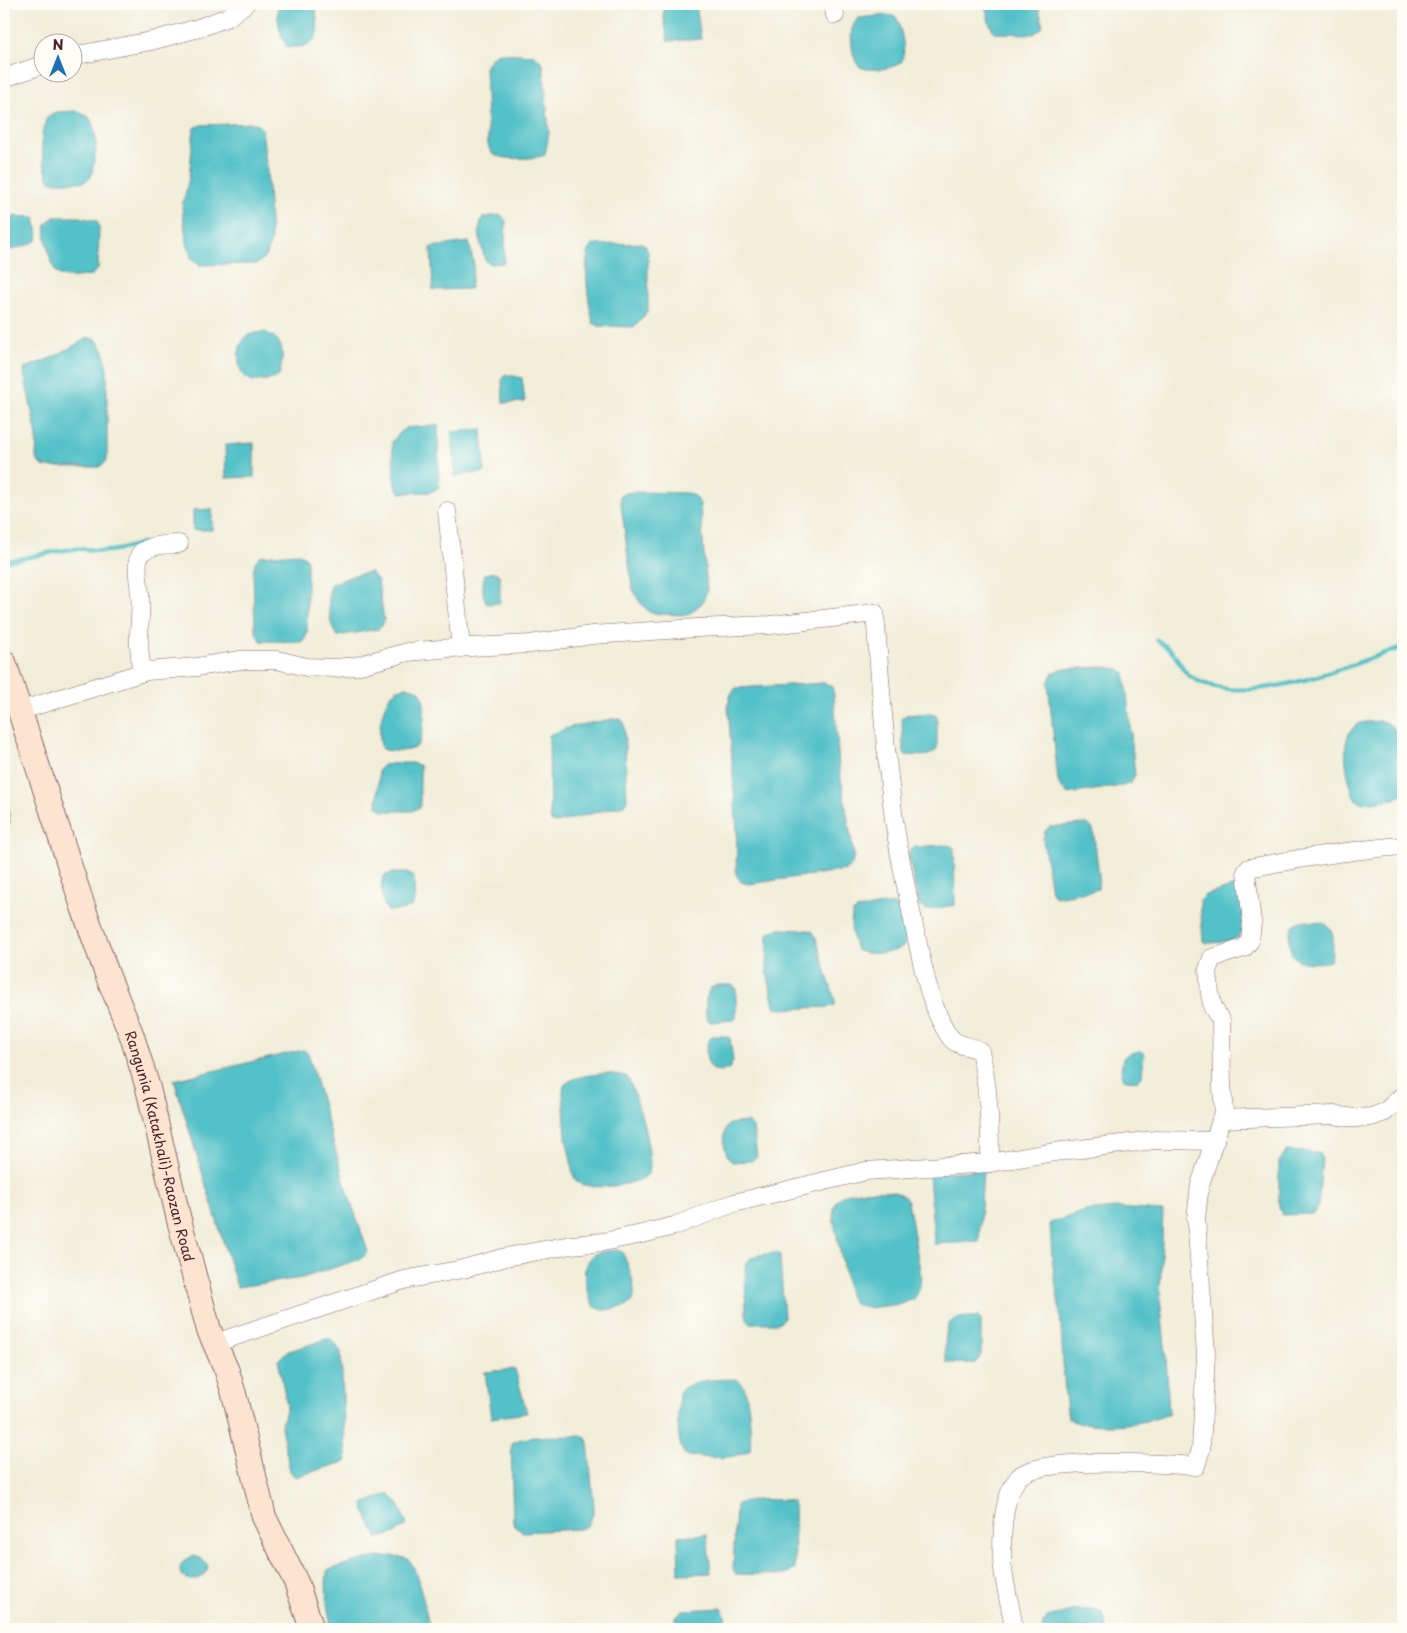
<svg xmlns="http://www.w3.org/2000/svg" width="1407" height="1633" font-family="'Playpen Sans',sans-serif">
  <style>
    .water { fill: #53c1c8; stroke: #4e707a }
    .lines { fill: none; stroke-linecap: round; stroke-linejoin: round }
    .stream { stroke: #53c1c8; stroke-width: 4.5 }
    .street-casing { stroke: #846768; stroke-width: 19 }
    .secondary-casing { stroke: #846768; stroke-width: 26 }
    .street { stroke: #fff; stroke-width: 18 }
    .secondary { stroke: #fde4d0; stroke-width: 24 }
    .labels { text-anchor: middle; dominant-baseline: central; stroke-width: 4.5; stroke-linejoin: round; paint-order: stroke }
    .street-label { font-size: 14px; fill: #4a1f2b; stroke: #fdfcf7 }
  </style>
  <rect width="100%" height="100%" fill="#fdfcf7"/>
  <filter id="ink" filterUnits="userSpaceOnUse"><feTurbulence type="fractalNoise" baseFrequency=".02" numOctaves="2"/><feDisplacementMap in="SourceGraphic" scale="10" xChannelSelector="R" yChannelSelector="G"/><feConvolveMatrix kernelMatrix="1 2 1 2 8 2 1 2 1" color-interpolation-filters="sRGB"/></filter>
  <filter id="wash" filterUnits="userSpaceOnUse"><feTurbulence type="fractalNoise" baseFrequency=".0096" numOctaves="4" result="noise"/><feDisplacementMap in="SourceGraphic" scale="20" xChannelSelector="R" yChannelSelector="G"/><feGaussianBlur stdDeviation="1.12" result="paint"/><feColorMatrix in="noise" values="0 0 0 0 0 0 0 0 0 0 0 0 0 0 0 0 0 1.4 0 .05"/><feComposite in="paint" operator="in"/></filter>
  <g filter="url(#wash)">
    <rect width="100%" height="100%" fill="#f1edd8"/>
    <!-- water -->
    <g class="water">
      <path d="M278 4H315C319 33 322 49 287 47 280 35 276 18 278 4Z"/>
      <polygon points="696,4 701,39 668,41 663,13 666,7"/>
      <polygon points="985,4 1038,4 1043,27 1034,34 994,33 989,22"/>
      <path d="M888 15 896 17C900 25 908 54 901 62 895 69 864 73 858 65 854 60 853 53 852 46 851 34 850 28 858 18Z"/>
      <path d="M501 53 534 55 543 63 549 133 545 155C534 159 508 160 497 156 491 154 489 149 488 144L485 68C489 60 491 55 501 53Z"/>
      <path d="M77 111 89 117C101 139 95 154 91 177L84 182H51C43 171 40 142 43 129 44 125 46 121 47 117L57 112Z"/>
      <polygon points="256,123 262,129 267,171 271,240 267,255 257,264 199,265 191,258 186,238 182,207 189,178 194,128 201,125"/>
      <path d="M501 215 506 221 504 263 490 264 485 260C482 246 475 231 483 217Z"/>
      <polygon points="15,216 35,217 38,235 37,240 30,244 4,252 4,217"/>
      <path d="M54 217H80L97 221 99 228 98 269 92 275C82 276 67 280 58 274 51 269 43 233 46 225 48 222 51 219 54 217Z"/>
      <polygon points="469,242 474,265 470,289 433,290 431,247"/>
      <path d="M642 243 645 245 648 253V311L635 327 599 326 593 323C589 305 581 259 592 245Z"/>
      <path d="M264 332C286 339 284 356 279 376 274 379 270 380 264 380 259 381 254 382 249 379 234 373 236 342 249 335 253 333 259 333 264 332Z"/>
      <polygon points="88,338 96,339 104,351 107,370 107,461 99,467 45,467 39,463 36,458 37,436 24,374 25,368 53,357"/>
      <polygon points="505,374 522,378 525,402 503,403 502,381"/>
      <polygon points="438,425 439,487 431,492 400,493 395,486 392,441 405,428"/>
      <polygon points="482,429 485,472 455,476 452,432"/>
      <polygon points="254,443 254,477 226,478 225,445"/>
      <polygon points="634,492 688,493 696,497 700,504 707,591 702,603 688,615 661,614 649,612 639,601 632,587 620,496 625,493"/>
      <polygon points="212,509 212,530 193,530 193,510"/>
      <polygon points="298,553 305,557 307,561 307,632 305,639 300,642 261,641 257,635 255,628 253,573 255,562 260,556"/>
      <path d="M371 572 378 581 384 620 382 626 379 629 338 636C328 630 327 594 331 584L355 575Z"/>
      <path d="M496 572 500 576V601L499 603 487 604C482 597 482 582 485 574Z"/>
      <polygon points="1104,667 1119,669 1125,674 1135,775 1131,783 1122,786 1068,794 1061,788 1058,781 1048,683 1052,674 1061,669"/>
      <polygon points="825,683 832,687 834,695 839,767 854,855 852,864 846,870 749,884 741,882 736,874 737,833 728,705 731,694 736,688"/>
      <path d="M407 687C413 688 418 688 421 693 427 702 424 739 417 746 411 752 390 752 382 749 376 734 382 700 396 690 399 688 404 688 407 687Z"/>
      <path d="M929 713 935 714 937 716V748C933 759 915 755 905 755L903 752 902 718 906 715Z"/>
      <polygon points="612,719 620,719 624,722 627,801 624,805 556,823 552,822 550,818 549,735 570,727"/>
      <path d="M1378 721C1407 721 1403 771 1403 793L1396 799 1363 803 1355 799C1348 781 1336 736 1358 724 1364 721 1372 722 1378 721Z"/>
      <polygon points="399,763 412,763 420,766 420,807 412,811 383,811 377,806 379,769 383,765"/>
      <polygon points="4,777 10,822 8,826 4,828"/>
      <polygon points="1083,824 1088,824 1093,829 1099,875 1098,889 1092,891 1056,897 1051,892 1043,839 1045,831 1049,827"/>
      <polygon points="944,845 952,846 954,848 955,905 926,910 919,906 908,854 911,849 915,847"/>
      <path d="M392 873H407L414 877C414 905 420 910 388 911 381 903 379 884 384 876Z"/>
      <path d="M1231 887 1238 888C1242 898 1248 932 1237 938 1228 942 1215 943 1205 943L1203 941 1200 900 1205 895Z"/>
      <path d="M882 905C889 905 896 903 901 909L906 934 904 946C893 954 868 956 856 950 852 938 849 924 853 913L856 910Z"/>
      <path d="M1304 921C1324 922 1334 922 1333 945 1332 951 1332 956 1330 961 1321 963 1303 965 1295 958 1288 953 1287 932 1294 925 1296 922 1300 921 1304 921Z"/>
      <polygon points="779,929 809,930 813,932 816,938 835,1001 835,1005 830,1007 780,1009 774,1006 767,971 768,934 772,931"/>
      <polygon points="718,985 732,985 736,988 736,1016 734,1020 710,1022 706,1017 706,999 710,988"/>
      <path d="M714 1036H724L730 1038 733 1061 729 1069 723 1071 713 1070C705 1063 702 1041 714 1036Z"/>
      <polygon points="303,1050 308,1053 346,1187 368,1252 361,1259 302,1278 237,1287 174,1080"/>
      <path d="M1140 1051 1143 1052 1144 1055 1142 1077C1137 1082 1130 1081 1124 1079L1121 1070 1123 1058 1129 1053Z"/>
      <path d="M606 1073 626 1076C636 1089 654 1155 649 1172 644 1185 584 1194 575 1179 572 1174 572 1166 571 1161 570 1153 567 1146 566 1138 565 1123 564 1107 563 1092L564 1085C576 1075 592 1075 606 1073Z"/>
      <path d="M747 1122 753 1127 757 1157 751 1161 732 1162C724 1155 720 1132 729 1124Z"/>
      <polygon points="1286,1151 1320,1153 1322,1158 1318,1208 1313,1214 1282,1215 1279,1208 1279,1162"/>
      <polygon points="983,1170 979,1242 934,1244 929,1173"/>
      <path d="M860 1191C874 1191 899 1187 908 1201L921 1276 919 1290 914 1299 901 1304 868 1308 858 1305 853 1302 849 1295 833 1217C834 1196 842 1194 860 1191Z"/>
      <path d="M1114 1208 1163 1211 1160 1299 1166 1355 1169 1414C1144 1425 1092 1430 1068 1418L1065 1395 1060 1312 1052 1260 1050 1223 1085 1211Z"/>
      <path d="M618 1250 622 1252C627 1261 638 1290 633 1300 630 1306 622 1307 616 1308 610 1309 603 1312 597 1308 591 1305 590 1298 588 1292 580 1262 586 1251 618 1250Z"/>
      <path d="M775 1253 779 1254 780 1257 784 1317 781 1322 777 1323H751L747 1319 746 1313 745 1266C750 1253 763 1255 775 1253Z"/>
      <path d="M967 1317H978L981 1320V1355L976 1363H947C944 1356 944 1325 952 1321 956 1318 962 1318 967 1317Z"/>
      <polygon points="327,1339 331,1339 341,1352 345,1445 347,1461 295,1477 290,1471 281,1427 287,1406 278,1360 286,1352"/>
      <polygon points="515,1369 527,1413 491,1418 485,1372"/>
      <path d="M737 1379C738 1380 743 1384 743 1385 749 1394 752 1439 750 1450 731 1461 708 1457 687 1456 675 1449 678 1407 679 1393 691 1377 720 1380 737 1379Z"/>
      <path d="M580 1436 586 1438 588 1442 594 1508 592 1517 587 1526 579 1529 523 1532 516 1528 513 1521 511 1448 513 1442C530 1434 561 1437 580 1436Z"/>
      <polygon points="389,1494 399,1505 407,1525 395,1533 378,1539 368,1519 363,1504 378,1498"/>
      <path d="M787 1500 793 1502 794 1507 795 1568 785 1575 736 1574 733 1569 736 1505C745 1498 774 1500 787 1500Z"/>
      <polygon points="707,1534 711,1573 679,1574 678,1536"/>
      <path d="M192 1556 201 1558 208 1565 207 1571C204 1574 199 1579 194 1580 180 1581 172 1564 192 1556Z"/>
      <path d="M394 1556C399 1557 405 1557 409 1560 417 1566 427 1617 430 1629H332C327 1611 325 1589 327 1571 349 1562 370 1557 394 1556Z"/>
      <polygon points="722,1608 725,1615 726,1629 676,1629 675,1617 683,1610"/>
      <path d="M1076 1610C1097 1610 1104 1605 1107 1629H1042L1043 1624 1047 1617Z"/>
    </g>
    <g class="lines">
      <!-- stream -->
      <g class="stream">
        <path d="M4 561C28 559 50 551 74 549 83 548 92 550 101 551 115 552 130 547 143 543"/>
        <path d="M1157 640C1162 644 1168 647 1172 652 1179 659 1182 671 1190 676 1243 713 1348 665 1403 647"/>
      </g>
    </g>
  </g>
  <g filter="url(#ink)">
    <g class="lines">
      <defs>
        <g id="street">
          <polyline points="833,4 835,15"/>
          <polyline points="72,56 151,41 199,28 228,17 245,4"/>
          <polyline points="4,78 42,65"/>
          <polyline points="447,511 461,648"/>
          <path d="M141 673C141 664 140 655 139 646 138 628 142 611 140 593 139 584 134 557 142 552 151 545 168 544 179 544"/>
          <path d="M19 711 147 671 197 667 240 660H277L307 667 336 668 356 666 408 652 451 648 530 644 592 635 697 628 771 625 875 613C880 676 884 740 892 803 896 844 906 885 914 926 922 961 929 1007 950 1037 957 1047 971 1045 980 1051 989 1088 990 1125 990 1163"/>
          <polyline points="1221,1119 1333,1115 1354,1118 1371,1117 1385,1112 1403,1095"/>
          <polyline points="215,1343 404,1280 463,1269 506,1257 571,1245 603,1242 642,1234 674,1226 734,1203 866,1171 990,1163 1054,1152 1155,1140 1215,1141"/>
          <path d="M1014 1629C1011 1605 1003 1582 1002 1558 1002 1534 1002 1496 1019 1477 1037 1456 1166 1464 1196 1466L1201 1449 1206 1354 1196 1218 1200 1185 1224 1111 1222 1088 1221 1020 1213 1008 1210 994 1208 969 1212 958 1244 948 1250 941 1252 922 1246 872 1249 868C1300 858 1351 850 1403 846"/>
        </g>
        <g id="secondary">
          <path id="s1" d="M4 662 83 907 107 974 132 1036 148 1088 179 1220 209 1330 227 1371 234 1394 264 1517 296 1582 312 1629"/>
        </g>
      </defs>
      <!-- street casing -->
      <use href="#street" class="street-casing"/>
      <!-- secondary casing -->
      <use href="#secondary" class="secondary-casing"/>
      <!-- street -->
      <use href="#street" class="street"/>
      <!-- secondary -->
      <use href="#secondary" class="secondary"/>
    </g>
  </g>
  <g class="labels">
    <!-- street labels -->
    <g class="street-label">
      <text stroke="none"><textPath href="#s1" startOffset="509">Rangunia (Katakhali)-Raozan Road</textPath></text>
    </g>
  </g>
  <!-- margin -->
  <rect width="1407" height="1633" fill="none" stroke="#fdfcf7" stroke-width="20"/>
  <!-- north arrow -->
  <g transform="translate(58 58)"><circle r="24" fill="#fdfcf7" stroke="#b5a4a5"/>
  <path d="M0-4L9 19L0 12L-9 19Z" fill="#1f6fb2"/>
  <text y="-8" font-size="14" font-weight="bold" text-anchor="middle" fill="#4a1f2b">N</text>
  </g>
</svg>
